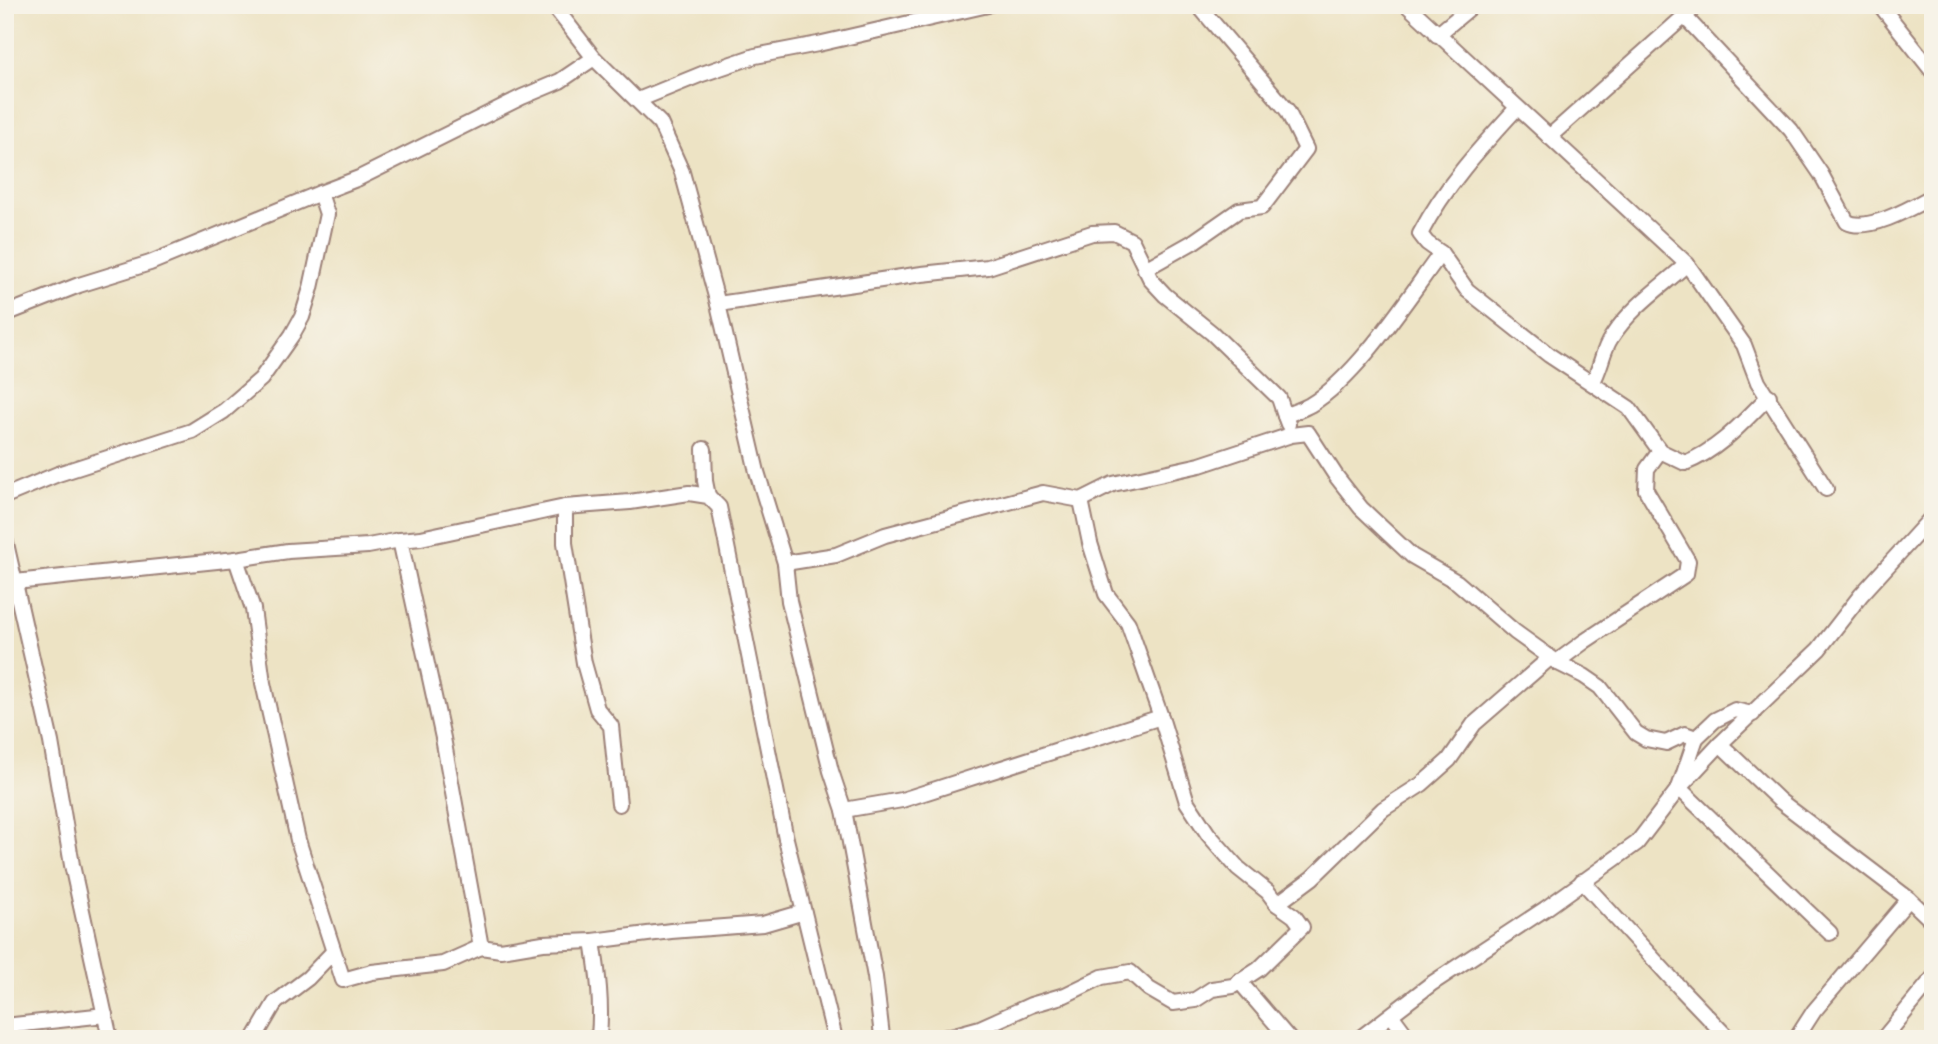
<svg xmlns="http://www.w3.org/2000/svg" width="1938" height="1044" font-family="Vollkorn,serif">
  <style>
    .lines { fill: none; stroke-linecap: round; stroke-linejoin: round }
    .street-casing { stroke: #9c8178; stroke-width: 18 }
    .street { stroke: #fff; stroke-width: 14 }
  </style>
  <rect width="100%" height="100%" fill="#f7f3e8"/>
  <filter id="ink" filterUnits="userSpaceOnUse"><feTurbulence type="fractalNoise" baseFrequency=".0143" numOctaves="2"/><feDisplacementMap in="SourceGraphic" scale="14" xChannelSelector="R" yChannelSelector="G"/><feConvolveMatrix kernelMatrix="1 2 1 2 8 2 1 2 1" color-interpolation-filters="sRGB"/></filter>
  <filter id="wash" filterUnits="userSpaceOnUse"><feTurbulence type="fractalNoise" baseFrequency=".00686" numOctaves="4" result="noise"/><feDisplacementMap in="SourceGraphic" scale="28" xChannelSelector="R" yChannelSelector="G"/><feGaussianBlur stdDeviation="1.57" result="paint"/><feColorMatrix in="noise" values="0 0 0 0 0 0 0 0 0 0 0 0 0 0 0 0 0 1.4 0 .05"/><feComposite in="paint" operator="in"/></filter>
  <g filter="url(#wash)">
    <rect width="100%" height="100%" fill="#ede3c4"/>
  </g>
  <g filter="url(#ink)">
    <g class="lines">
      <defs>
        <g id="street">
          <polyline points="553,5 594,58 660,123 682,172 718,304 757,472 785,563 789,601 831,771 844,810 875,977 882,1036 877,1039"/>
          <polyline points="1407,5 1687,264 1744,345 1758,382 1826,489"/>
          <polyline points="1880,5 1933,72"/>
          <path d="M1685 17 1791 130 1821 174 1847 222C1868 233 1913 207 1933 196"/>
          <polyline points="1437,35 1473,5"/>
          <polyline points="638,100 702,74 755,56 818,44 988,5"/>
          <path d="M1516 109C1480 148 1445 186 1420 234L1427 243 1441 253 1467 290 1549 355 1629 408 1660 451 1685 463C1719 450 1743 422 1769 396"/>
          <polyline points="1549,137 1697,5"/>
          <polyline points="320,193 359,178 522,97 560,81 594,58"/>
          <polyline points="1145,269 1193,242 1239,210 1262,207 1306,149 1287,110 1198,5"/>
          <polyline points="718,304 922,274 988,267 1092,233 1114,232 1132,241 1151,280 1165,295 1212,333 1279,398 1285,416"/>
          <polyline points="5,314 79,285 150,263 320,193 327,214 311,288 302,317 292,335 261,379 224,411 192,431 58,474 5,496"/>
          <path d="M1592 383C1601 369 1602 351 1611 338 1630 308 1661 287 1687 264"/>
          <path d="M1288 424 1285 416C1293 412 1303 409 1310 405 1358 376 1407 299 1441 253"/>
          <polyline points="704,449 705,481 708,496"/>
          <polyline points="565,507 565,543 584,663 597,709 611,726 619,804"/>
          <polyline points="5,539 51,742 72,865 110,1039"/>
          <polyline points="400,540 368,546 288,551 236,559 253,609 263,683 298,840 343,980 372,972 443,964 481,947"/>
          <polyline points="785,563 836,555 885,535 1043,493 1081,500 1113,484 1200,465 1291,435 1308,433 1336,476 1361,508 1412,556 1457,582 1515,632 1558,663 1584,676 1600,687 1636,733 1646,739 1666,743 1685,734 1696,738 1679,788 1830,933"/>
          <polyline points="15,582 236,559"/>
          <polyline points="1558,663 1562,658 1585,641 1686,574 1688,561 1646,490 1647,469 1660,451"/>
          <polyline points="1696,738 1715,720 1735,710 1753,714"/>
          <polyline points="1720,744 1780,801 1909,899 1933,922"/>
          <polyline points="844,810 902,800 1161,717"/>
          <polyline points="1582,881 1681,989 1729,1039"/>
          <polyline points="1277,904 1312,878 1383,809 1422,784 1449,760 1474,724 1550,658"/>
          <polyline points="804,912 763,924 671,931 593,941 543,943 501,950 481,947 443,738 400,540 421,538 565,507 630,502 689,493 708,496 719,507 786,839 835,1039"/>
          <polyline points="1239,981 1289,1039"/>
          <polyline points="1392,1016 1409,1039"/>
          <polyline points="5,1026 105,1015"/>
          <polyline points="254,1039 275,1003 308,978 333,952"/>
          <path d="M592 1039 599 1036C602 1004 598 973 593 941"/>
          <polyline points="940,1039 980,1028 1031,1005 1065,995 1102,977 1130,972 1149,989 1173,1003 1195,1000 1212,989 1233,986 1259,969 1302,927 1294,916 1277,904 1268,892 1238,868 1208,834 1187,802 1161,717 1128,623 1106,594 1090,543 1081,500"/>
          <polyline points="1359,1039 1431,984 1545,909 1637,843 1679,788 1720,744 1819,649 1861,595 1933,516"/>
          <polyline points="1796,1039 1814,1011 1909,899"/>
          <polyline points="1883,1039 1933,978"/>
        </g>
      </defs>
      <!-- street casing -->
      <use href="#street" class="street-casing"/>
      <!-- street -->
      <use href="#street" class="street"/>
    </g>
  </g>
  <!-- margin -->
  <rect width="1938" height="1044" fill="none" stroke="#f7f3e8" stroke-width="28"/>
</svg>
